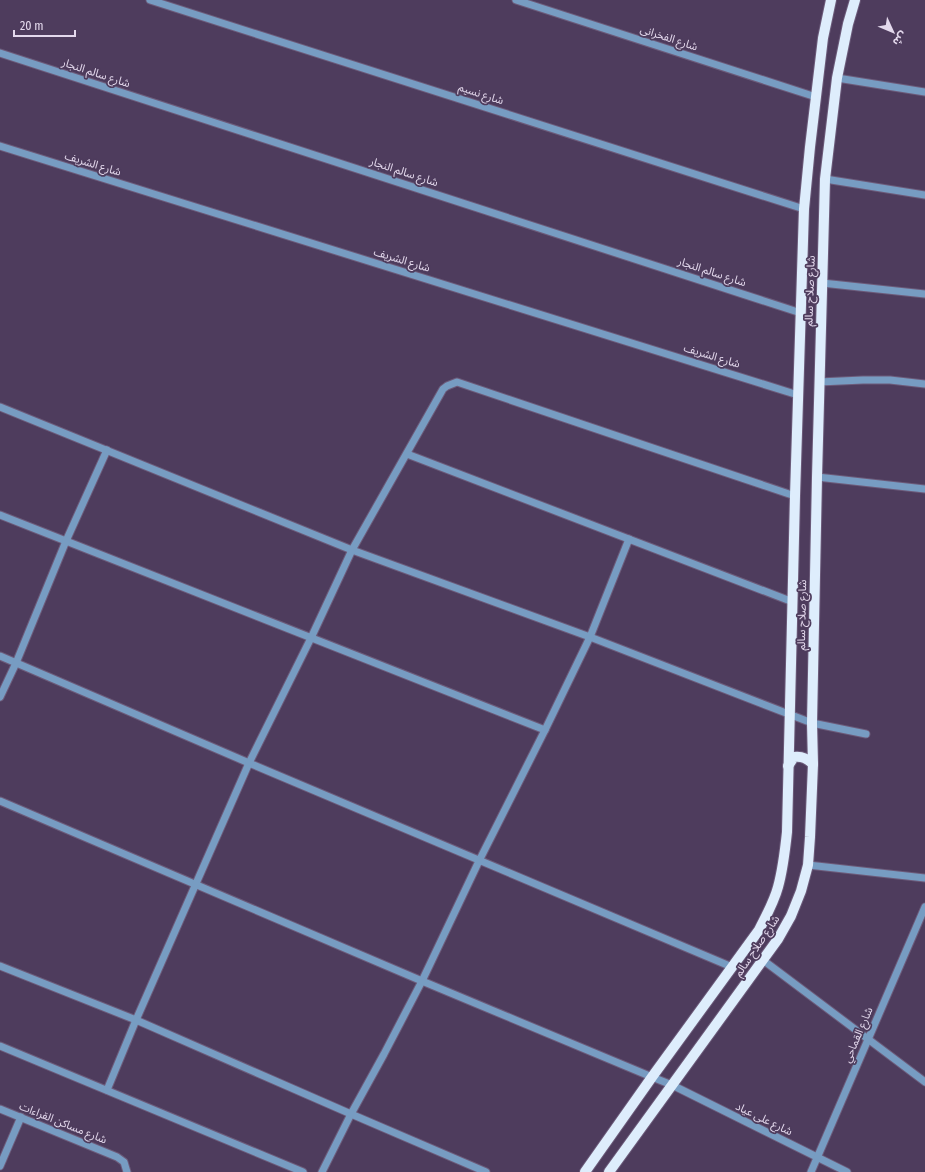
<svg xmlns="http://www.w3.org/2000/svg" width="925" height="1172" font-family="'Fira Sans Condensed','Noto Sans Arabic',sans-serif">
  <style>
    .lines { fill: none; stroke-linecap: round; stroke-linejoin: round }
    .minor-casing { stroke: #6c5b7a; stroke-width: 9 }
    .major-casing { stroke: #6c5b7a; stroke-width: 12 }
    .minor { stroke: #779cc2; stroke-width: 7 }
    .major { stroke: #deedfc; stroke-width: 10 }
    .labels { text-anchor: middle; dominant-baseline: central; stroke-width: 3.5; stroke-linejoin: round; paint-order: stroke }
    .street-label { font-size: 11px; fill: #e4d9ed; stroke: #4e3c5d }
  </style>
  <rect width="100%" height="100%" fill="#4e3c5d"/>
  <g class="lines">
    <defs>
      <g id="minor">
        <polyline points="150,0 804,209"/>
        <polyline points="516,0 816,97"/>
        <polyline points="0,53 801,313"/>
        <polyline points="837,78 925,92"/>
        <polyline points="0,146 798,395"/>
        <polyline points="825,179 925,195"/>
        <polyline points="822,283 925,294"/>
        <polyline points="819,382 863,380 890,380 925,384"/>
        <polyline points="0,407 352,550 590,637 812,723 866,734"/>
        <polyline points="407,454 793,602"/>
        <polyline points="817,477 925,489"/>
        <polyline points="0,515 66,541 545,730 479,861 422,981 384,1054 351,1114 322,1172"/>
        <polyline points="0,656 249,763 732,967"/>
        <polyline points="0,697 16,663 66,541 107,450"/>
        <polyline points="545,730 590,637 629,539"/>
        <polyline points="0,801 422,981 652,1077 672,1085 847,1172"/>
        <polyline points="808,865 925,878"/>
        <polyline points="763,960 925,1082"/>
        <polyline points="0,966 136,1020 351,1114 486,1172"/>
        <polyline points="0,1046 303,1172"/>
        <polyline points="107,1090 136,1020 249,763 311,638 352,550 443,389 447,386 457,382 795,496"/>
        <polyline points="0,1109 117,1157 124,1162 127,1172"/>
        <polyline points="0,1166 21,1117"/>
        <polyline points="811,1172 925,907"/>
      </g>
      <g id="major">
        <path d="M788 766 794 757C803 756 807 759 813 764"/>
        <path d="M585 1172 652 1077 759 930C766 916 774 902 778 887 783 869 785 851 787 832L795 496 804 209 810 147 823 38 831 0"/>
        <polyline points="609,1172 778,939 791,916 801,891 808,865 810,837 813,764 812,723 817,477 825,179 837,78 848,24 855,0"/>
      </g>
    </defs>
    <!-- minor casing -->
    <use href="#minor" class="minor-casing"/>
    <!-- major casing -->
    <use href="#major" class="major-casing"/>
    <!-- minor -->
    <use href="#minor" class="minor"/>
    <!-- major -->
    <use href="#major" class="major"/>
  </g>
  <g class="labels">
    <!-- street labels -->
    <g class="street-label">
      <text transform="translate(669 38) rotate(18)">شارع الفخرانى</text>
      <text transform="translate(96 73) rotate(18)">شارع سالم النجار</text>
      <text transform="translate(481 94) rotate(18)">شارع نسيم</text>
      <text transform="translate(93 164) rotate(17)">شارع الشريف</text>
      <text transform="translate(404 172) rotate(18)">شارع سالم النجار</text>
      <text transform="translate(402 260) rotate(17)">شارع الشريف</text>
      <text transform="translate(712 272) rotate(18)">شارع سالم النجار</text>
      <text transform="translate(810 291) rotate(-88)">شارع صلاح سالم</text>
      <text transform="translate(712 356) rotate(17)">شارع الشريف</text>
      <text transform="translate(802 615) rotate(-89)">شارع صلاح سالم</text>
      <text transform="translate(757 946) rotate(-56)">شارع صلاح سالم</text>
      <text transform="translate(858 1035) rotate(-67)">شارع القماحي</text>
      <text transform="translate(764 1119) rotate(26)">شارع على عياد</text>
      <text transform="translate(63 1123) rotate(22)">شارع مساكن القراءات</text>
    </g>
  </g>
  <!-- north arrow -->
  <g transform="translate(893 32) rotate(134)" stroke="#4e3c5d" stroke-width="3" paint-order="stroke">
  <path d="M0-3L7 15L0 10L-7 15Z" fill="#e4d9ed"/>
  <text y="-6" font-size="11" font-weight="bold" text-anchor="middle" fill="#e4d9ed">ش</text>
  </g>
  <!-- scale -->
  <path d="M14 30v6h61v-6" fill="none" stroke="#e4d9ed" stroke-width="2"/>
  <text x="20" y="30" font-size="12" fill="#e4d9ed" stroke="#4e3c5d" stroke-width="3" paint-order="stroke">20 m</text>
</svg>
